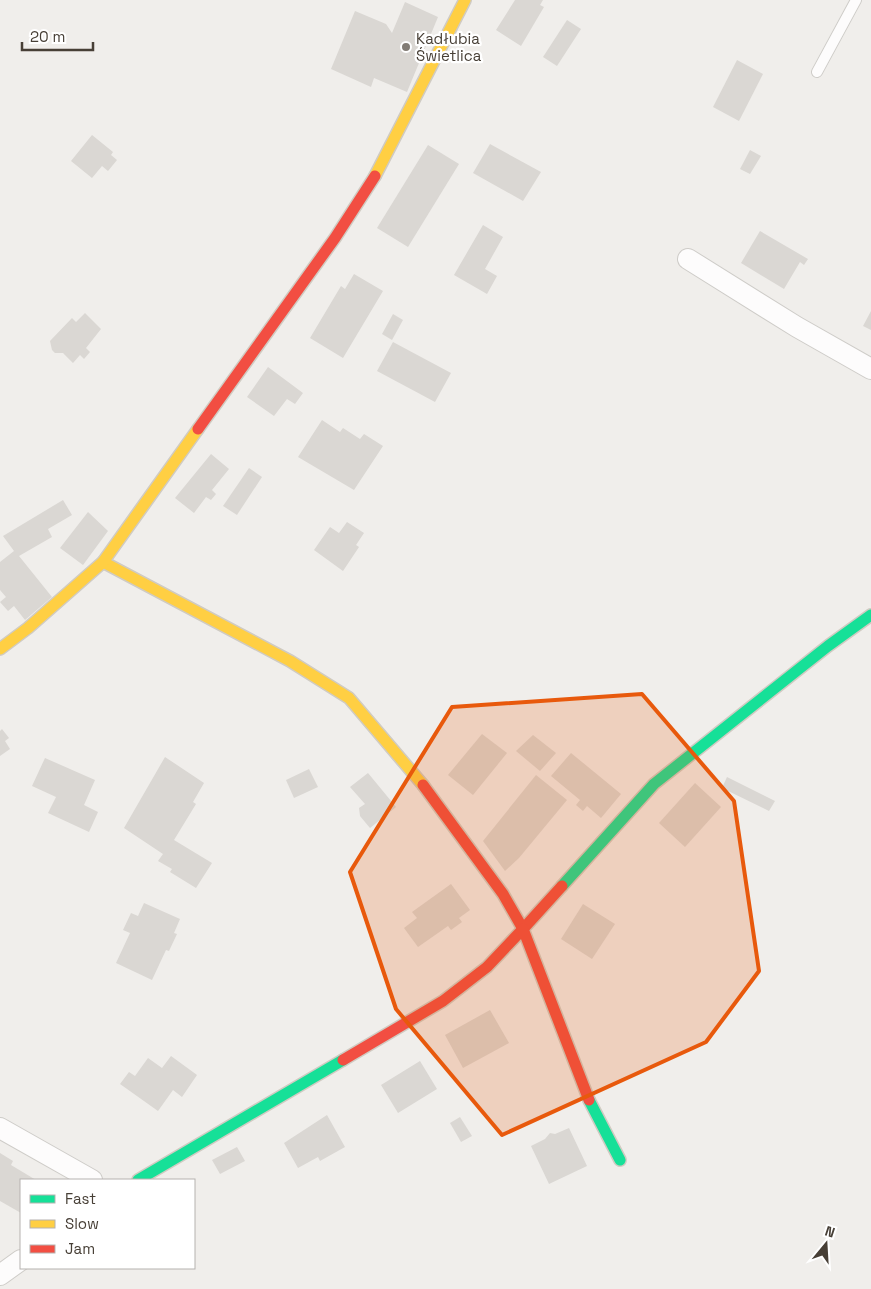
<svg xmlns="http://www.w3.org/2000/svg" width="871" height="1289" font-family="'Space Grotesk',sans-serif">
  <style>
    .building { fill: #dad7d3 }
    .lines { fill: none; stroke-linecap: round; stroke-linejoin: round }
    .lane-casing { stroke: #ceccc8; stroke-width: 12 }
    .street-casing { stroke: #ceccc8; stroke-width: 22 }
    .fast-casing { stroke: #d0cbc2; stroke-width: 14 }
    .slow-casing { stroke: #d0cbc2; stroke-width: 14 }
    .jam-casing { stroke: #d0cbc2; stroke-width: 14 }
    .lane { stroke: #fdfcfc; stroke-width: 10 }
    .street { stroke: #fdfcfc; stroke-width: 20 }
    .fast { stroke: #16e098; stroke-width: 11 }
    .slow { stroke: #ffcf43; stroke-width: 11 }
    .jam { stroke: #f24e42; stroke-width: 11 }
    .marked { fill: #e8590c; fill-opacity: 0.2; stroke: #e8590c; stroke-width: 4; stroke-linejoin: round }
    .poi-dot { fill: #827c75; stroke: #fff; stroke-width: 2 }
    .labels { text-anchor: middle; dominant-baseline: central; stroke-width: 4.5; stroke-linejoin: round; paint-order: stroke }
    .poi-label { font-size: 15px; fill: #473f36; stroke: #fff; text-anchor: start }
  </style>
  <rect width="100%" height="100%" fill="#f0eeeb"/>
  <!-- building -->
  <g class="building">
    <polygon points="515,0 543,0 540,5 544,7 521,46 496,30"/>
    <polygon points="405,2 438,17 407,92 374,78 371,87 331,69 355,11 386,24 392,33"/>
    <polygon points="567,20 581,29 557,66 543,57"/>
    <polygon points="737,60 763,74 739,121 713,107"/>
    <polygon points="92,135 113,152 111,155 117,160 108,171 102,166 92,178 71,161"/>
    <polygon points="490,144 541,172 523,201 473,173"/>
    <polygon points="428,145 459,164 408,247 377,228"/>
    <polygon points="750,150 761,156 750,174 740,169"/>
    <polygon points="483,225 503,237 485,269 497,276 487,294 454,275"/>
    <polygon points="760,231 808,259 804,265 800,262 784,289 741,263"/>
    <polygon points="354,274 383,291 343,358 310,338 341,286 345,289"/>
    <polygon points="871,311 871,330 863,326"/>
    <polygon points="85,313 101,329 86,348 90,352 84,359 80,355 73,363 63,353 55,353 52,350 50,341 72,318 76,322"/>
    <polygon points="393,314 403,320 392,340 382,334"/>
    <polygon points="393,342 451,373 435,402 377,371"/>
    <polygon points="268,367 303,393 295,404 287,399 274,416 247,397"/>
    <polygon points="322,420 340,432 343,428 360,439 364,434 383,446 354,490 298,457"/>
    <polygon points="211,454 229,469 212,490 216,494 211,500 206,497 194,513 175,498"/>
    <polygon points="249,468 262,477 237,515 223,506"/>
    <polygon points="63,500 72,515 48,529 52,537 19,556 52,597 25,620 14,606 8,611 0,602 6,597 0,590 0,562 14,551 3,536"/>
    <polygon points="88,512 108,531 83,565 60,548"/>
    <polygon points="347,522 364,533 356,545 359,547 343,571 314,550 330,527 339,533"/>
    <polygon points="2,729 9,738 5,741 10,749 0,756 0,731"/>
    <polygon points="482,734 507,753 473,795 448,775"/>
    <polygon points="533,735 556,753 540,771 516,751"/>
    <polygon points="571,753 621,794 601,818 587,806 583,811 576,805 580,800 551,776"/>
    <polygon points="165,757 204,783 193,802 196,804 174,840 212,863 196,888 170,872 172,869 158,861 163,854 124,828"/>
    <polygon points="45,758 95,780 84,805 98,812 89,832 48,813 56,797 32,786"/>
    <polygon points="309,769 318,787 294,798 286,780"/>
    <polygon points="368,773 396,807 370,828 360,816 359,808 365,804 350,787"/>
    <polygon points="536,775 567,800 519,858 505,871 483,841"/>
    <polygon points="727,777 775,801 769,811 722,788"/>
    <polygon points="695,783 721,807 685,847 659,823"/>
    <polygon points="451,884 470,910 459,918 462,922 451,930 448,926 418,947 404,928 417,918 412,912"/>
    <polygon points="144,903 180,919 174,933 177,934 169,951 166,950 152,980 116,963 130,933 123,930 131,913 138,916"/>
    <polygon points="583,904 615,924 592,959 561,939"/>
    <polygon points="490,1010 509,1043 463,1068 445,1035"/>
    <polygon points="171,1056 197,1075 182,1097 173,1090 158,1111 120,1084 129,1072 135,1076 148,1058 162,1068"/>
    <polygon points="420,1061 437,1089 398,1113 381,1085"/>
    <polygon points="327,1115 345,1147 320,1161 318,1157 298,1168 284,1143"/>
    <polygon points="460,1117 472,1136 461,1142 450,1123"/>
    <polygon points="569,1128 587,1166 549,1184 531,1146 545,1139 550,1133 555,1134"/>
    <polygon points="237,1147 245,1161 220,1174 212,1160"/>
    <polygon points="0,1153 13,1161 11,1165 36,1180 21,1180 21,1213 0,1201"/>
  </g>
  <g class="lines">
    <defs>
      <polyline id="lane" points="817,72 856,0"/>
      <g id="street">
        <polyline points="688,259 797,327 871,369"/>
        <polyline points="0,1128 92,1180"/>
        <polyline points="0,1275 21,1260"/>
      </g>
      <g id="fast">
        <polyline points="562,886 654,784 828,646 871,615"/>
        <polyline points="589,1100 620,1160"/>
        <polyline points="138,1180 343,1060"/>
      </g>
      <g id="slow">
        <polyline points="375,176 465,0"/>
        <polyline points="103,562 290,661 349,698 423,785"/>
        <polyline points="0,649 28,628 103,562 198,429"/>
      </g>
      <g id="jam">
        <polyline points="198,429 335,238 375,176"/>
        <polyline points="423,785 503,894 523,929 562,886"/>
        <polyline points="343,1060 443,1001 487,967 523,929 589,1100"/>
      </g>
    </defs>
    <!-- lane casing -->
    <use href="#lane" class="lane-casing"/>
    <!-- street casing -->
    <use href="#street" class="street-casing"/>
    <!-- fast casing -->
    <use href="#fast" class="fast-casing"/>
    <!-- slow casing -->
    <use href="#slow" class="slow-casing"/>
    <!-- jam casing -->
    <use href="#jam" class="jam-casing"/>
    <!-- lane -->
    <use href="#lane" class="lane"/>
    <!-- street -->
    <use href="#street" class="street"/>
    <!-- fast -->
    <use href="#fast" class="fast"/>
    <!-- slow -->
    <use href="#slow" class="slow"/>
    <!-- jam -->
    <use href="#jam" class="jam"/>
  </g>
  <!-- marked area -->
  <path class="marked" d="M642 694 734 801 759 971 706 1042 502 1135 396 1009 350 872 452 707Z"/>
  <!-- markers -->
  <circle class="poi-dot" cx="406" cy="47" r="5"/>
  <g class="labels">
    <!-- poi labels -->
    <g class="poi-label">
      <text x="416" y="38">Kadłubia<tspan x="416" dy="17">Świetlica</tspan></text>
    </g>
  </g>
  <!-- legend -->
  <rect x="20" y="1179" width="175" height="90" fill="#ffffff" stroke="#b5b2af"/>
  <rect x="30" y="1195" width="25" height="8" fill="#16e098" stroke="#b5b2af"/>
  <text x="65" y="1204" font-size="15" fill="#473f36">Fast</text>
  <rect x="30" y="1220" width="25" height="8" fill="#ffcf43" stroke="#b5b2af"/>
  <text x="65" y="1229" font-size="15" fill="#473f36">Slow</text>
  <rect x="30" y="1245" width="25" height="8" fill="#f24e42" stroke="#b5b2af"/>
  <text x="65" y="1254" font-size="15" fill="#473f36">Jam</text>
  <!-- north arrow -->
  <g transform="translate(826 1244) rotate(18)" stroke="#ffffff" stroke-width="4" paint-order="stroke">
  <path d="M0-4L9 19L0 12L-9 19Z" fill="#473f36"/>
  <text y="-8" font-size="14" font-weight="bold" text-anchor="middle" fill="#473f36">N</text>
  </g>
  <!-- scale -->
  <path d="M22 42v8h71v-8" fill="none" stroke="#473f36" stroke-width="2.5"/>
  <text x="30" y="42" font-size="15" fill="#473f36" stroke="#ffffff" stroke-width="4" paint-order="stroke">20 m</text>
</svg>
